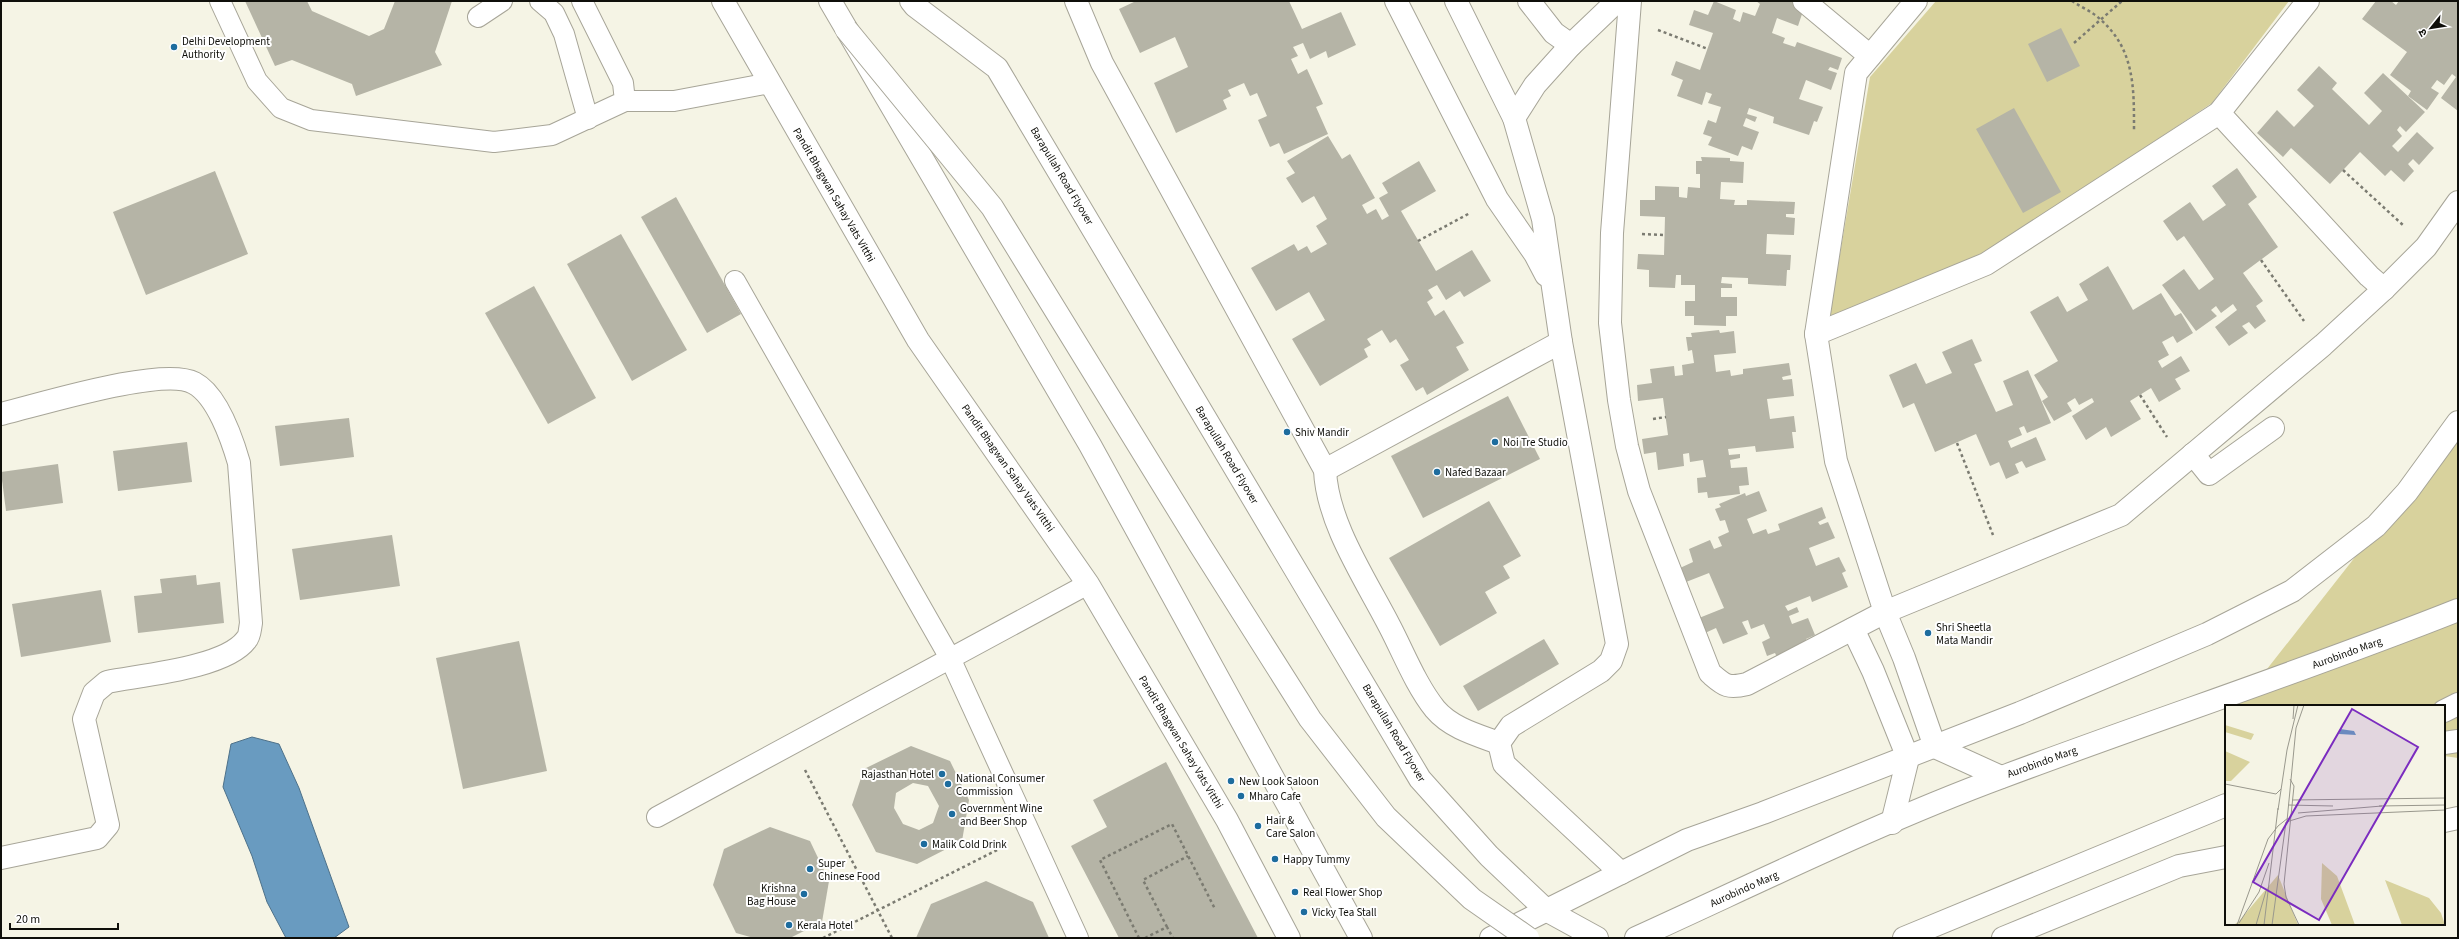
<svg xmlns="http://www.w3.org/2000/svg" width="2459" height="939" font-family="'Source Sans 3','Noto Sans Devanagari',sans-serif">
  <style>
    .green { fill: #d8d29d }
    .water { fill: #699bc0; stroke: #4e7189 }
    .building { fill: #b5b4a6; fill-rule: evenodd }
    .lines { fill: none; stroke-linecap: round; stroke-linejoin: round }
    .service-casing { stroke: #a7a598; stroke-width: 22 }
    .minor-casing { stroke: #a7a598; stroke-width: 24 }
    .tertiary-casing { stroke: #a7a598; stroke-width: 24 }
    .primary-casing { stroke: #a7a598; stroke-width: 24 }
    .trunk-casing { stroke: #a7a598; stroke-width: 24 }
    .path { stroke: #7b7b71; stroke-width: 2.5; stroke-dasharray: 3 3; stroke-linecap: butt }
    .service { stroke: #fff; stroke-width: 20 }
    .minor { stroke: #fff; stroke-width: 22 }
    .tertiary { stroke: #fff; stroke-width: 22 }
    .primary { stroke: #fff; stroke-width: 22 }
    .trunk { stroke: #fff; stroke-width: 22 }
    .trunk-bridge-casing { stroke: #a7a598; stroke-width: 24; stroke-linecap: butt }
    .trunk-bridge { stroke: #fff; stroke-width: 22 }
    .poi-dot { fill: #1d6c9e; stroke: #fff; stroke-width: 1.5 }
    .labels { text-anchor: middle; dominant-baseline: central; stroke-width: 4; stroke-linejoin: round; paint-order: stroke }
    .poi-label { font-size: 11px; fill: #0f0f0a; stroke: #fff; text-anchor: start }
    .street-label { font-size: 11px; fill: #0f0f0a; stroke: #fff }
    .inset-road { fill: none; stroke: #99988d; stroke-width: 1 }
    .view { fill: #7b2cbf; fill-opacity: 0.15; stroke: #7b2cbf; stroke-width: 2 }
    .inset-edge { fill: none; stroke: #0f0f0a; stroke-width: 2 }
  </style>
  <rect width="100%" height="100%" fill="#f5f4e5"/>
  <!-- green -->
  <g class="green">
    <polygon points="1936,1 2289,1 2212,103 1981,257 1829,319 1870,77"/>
    <polygon points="2458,426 2458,758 2444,756 2444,706 2238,706"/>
  </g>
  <!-- water -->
  <polygon class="water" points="252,737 279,744 299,788 349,927 334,938 286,938 267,902 252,856 223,787 231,744"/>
  <!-- building -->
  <g class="building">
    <polygon points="245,1 307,1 312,11 369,36 384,29 395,1 452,1 435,52 442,65 356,96 352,84 292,60 275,66"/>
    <polygon points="1136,1 1289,1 1302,29 1341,12 1356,45 1328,58 1326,51 1310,59 1303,43 1293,47 1298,56 1291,59 1298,74 1307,69 1323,104 1316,107 1328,134 1284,154 1279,143 1270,147 1258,120 1267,116 1257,93 1250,96 1244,83 1228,90 1231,96 1223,100 1227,109 1176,133 1154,83 1188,67 1175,37 1140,53 1119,9"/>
    <polygon points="1714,1 1736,10 1733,19 1740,22 1743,12 1755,16 1760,4 1756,1 1795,1 1805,5 1798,26 1777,18 1772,33 1785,38 1783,43 1795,47 1797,42 1842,58 1838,70 1830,67 1828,70 1837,73 1831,90 1806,80 1799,99 1823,107 1817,122 1814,121 1809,135 1773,123 1774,117 1749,108 1747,114 1757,117 1755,122 1746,118 1743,126 1759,132 1752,150 1742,146 1738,156 1708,145 1712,137 1703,134 1708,120 1716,123 1721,107 1708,103 1712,94 1706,92 1702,105 1677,96 1683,80 1671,75 1676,61 1700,70 1713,33 1689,25 1694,10 1708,15"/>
    <polygon points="2376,1 2391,1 2396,5 2399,1 2458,1 2458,111 2441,98 2456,77 2452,74 2444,85 2437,80 2431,88 2439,93 2427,110 2408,96 2411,91 2390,75 2407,52 2362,19"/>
    <polygon points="2061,28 2080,66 2047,82 2028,44"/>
    <polygon points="2319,66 2337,83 2332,89 2369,125 2382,111 2364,93 2383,73 2425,112 2406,132 2400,126 2397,130 2402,136 2392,146 2398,152 2417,132 2434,148 2419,165 2413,159 2408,164 2414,171 2404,182 2391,170 2385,176 2360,152 2330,184 2291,148 2283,157 2257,133 2277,110 2294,127 2314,106 2297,90"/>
    <polygon points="2014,108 2061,192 2023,213 1976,129"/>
    <polygon points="1328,136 1342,159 1350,154 1375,198 1362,205 1367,214 1376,209 1382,220 1389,216 1379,198 1388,193 1382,183 1419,161 1436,191 1401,211 1436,271 1472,250 1491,281 1464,297 1460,291 1446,300 1437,285 1428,290 1433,298 1427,302 1435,316 1444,310 1464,343 1456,347 1469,370 1427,395 1423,387 1416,391 1400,365 1409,360 1396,339 1390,343 1382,330 1367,339 1371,345 1364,349 1368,357 1320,386 1292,339 1325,320 1309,292 1276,311 1251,268 1294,244 1298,251 1307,246 1311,253 1327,244 1316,226 1327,219 1314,196 1302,203 1286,178 1295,173 1287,161"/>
    <polygon points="1701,157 1730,158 1730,161 1744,162 1743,183 1721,182 1720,199 1735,200 1734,205 1747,205 1747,200 1795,202 1794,214 1786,214 1786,217 1795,218 1794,235 1767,234 1766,254 1791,255 1790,270 1787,270 1786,286 1748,284 1748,278 1722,277 1721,283 1732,284 1732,288 1721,288 1721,297 1737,297 1737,316 1726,316 1726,326 1694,325 1694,316 1685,316 1685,301 1695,301 1695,285 1681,285 1681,275 1676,275 1675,288 1649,287 1649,270 1637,269 1638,254 1664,255 1665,217 1640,216 1640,200 1655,200 1655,186 1679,187 1679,197 1687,198 1688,187 1700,188 1700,174 1696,174 1696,161 1702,161"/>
    <polygon points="2237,168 2257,197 2248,204 2278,247 2243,273 2263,301 2256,306 2266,321 2255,329 2249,322 2242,326 2248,333 2229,346 2215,327 2237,310 2233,304 2221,313 2216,306 2211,310 2217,316 2196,331 2162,285 2184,269 2199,290 2214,279 2184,236 2177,241 2163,221 2190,202 2203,221 2226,205 2212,186"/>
    <polygon points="215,171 248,254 146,295 113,212"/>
    <polygon points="676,197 741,314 707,333 641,217"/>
    <polygon points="621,234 687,350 632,381 567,264"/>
    <polygon points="2108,266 2133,310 2161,293 2175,316 2181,313 2193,333 2177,343 2173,336 2162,342 2169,355 2158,361 2162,368 2181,356 2190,371 2175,379 2181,389 2159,402 2151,388 2130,401 2141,419 2111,437 2106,427 2086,440 2072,416 2094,402 2092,398 2079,405 2075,398 2067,403 2072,411 2054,421 2042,401 2048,397 2034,375 2058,361 2030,312 2058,296 2067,312 2088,300 2079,284"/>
    <polygon points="534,286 596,398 548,424 485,313"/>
    <polygon points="1719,330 1720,333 1734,331 1736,353 1714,355 1716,372 1730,370 1731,376 1743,374 1743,369 1789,363 1791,375 1782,377 1783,380 1792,379 1794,396 1767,399 1770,419 1794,416 1796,432 1792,432 1794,448 1756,452 1755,446 1728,449 1729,455 1740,454 1740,458 1730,460 1731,468 1747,467 1749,485 1739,486 1740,494 1708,498 1707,492 1698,493 1697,478 1706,477 1703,460 1690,462 1689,453 1683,454 1684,466 1658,470 1656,452 1644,454 1642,439 1668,435 1663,398 1638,401 1637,385 1652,383 1650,369 1674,366 1675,376 1683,375 1682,365 1694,363 1692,350 1688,351 1686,337 1692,337 1691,333"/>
    <polygon points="1972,339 1982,361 1974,364 1996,412 2013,405 2003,381 2028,370 2051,423 2027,433 2024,426 2019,428 2022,435 2008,441 2011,448 2036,437 2046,460 2026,468 2022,461 2015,464 2019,473 2006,479 1999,462 1990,466 1976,434 1935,452 1914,403 1903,408 1889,375 1916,363 1926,384 1952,373 1942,352"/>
    <polygon points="1508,396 1540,459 1423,518 1391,456"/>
    <polygon points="349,418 354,457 280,466 275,426"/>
    <polygon points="187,442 192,482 118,491 113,451"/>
    <polygon points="58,464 63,503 6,511 1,472"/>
    <polygon points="1759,491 1767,511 1747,519 1753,534 1766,529 1768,534 1780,530 1778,524 1822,507 1826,518 1818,522 1820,525 1828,522 1835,538 1809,548 1816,566 1839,557 1846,571 1842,573 1848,587 1812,602 1810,596 1785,606 1788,611 1797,607 1799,612 1789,616 1792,624 1808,618 1815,635 1806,639 1808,646 1778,659 1775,653 1767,656 1762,642 1770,638 1764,624 1751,629 1748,620 1742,622 1748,634 1723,644 1716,628 1705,633 1699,618 1724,608 1709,573 1686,582 1680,568 1693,562 1689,549 1710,540 1714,549 1722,546 1718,537 1729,532 1725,520 1720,521 1715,509 1721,507 1719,504 1745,493 1746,496"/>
    <polygon points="1489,501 1521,556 1503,566 1510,578 1485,592 1497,613 1440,646 1389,558"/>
    <polygon points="392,535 400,586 300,600 292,549"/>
    <polygon points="196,575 197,585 220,582 224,623 138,633 134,596 162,593 160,579"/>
    <polygon points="101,590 111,642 21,657 12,604"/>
    <polygon points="1544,639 1559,664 1478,711 1463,686"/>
    <polygon points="519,641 547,771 463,789 436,658"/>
    <path d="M911 746 950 761 969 800 962 841 917 864 876 852 852 805 864 769ZM913 783 928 786 939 806 933 823 919 830 903 824 894 808 896 793Z"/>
    <polygon points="1166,762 1258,938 1119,938 1071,846 1107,827 1093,800"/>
    <polygon points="770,827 810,841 829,881 822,922 790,938 754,938 736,933 713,885 724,849"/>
    <polygon points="986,881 1033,902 1049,938 916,938 931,904"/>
  </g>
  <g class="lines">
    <defs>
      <g id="service">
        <polyline points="220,1 257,81 281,108 311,120 494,142 552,135 625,101 623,83 582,1"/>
        <polyline points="540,1 554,13 564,34 588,119"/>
        <polyline points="478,17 502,1"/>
        <polyline points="625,101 674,101 770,83"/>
        <polyline points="735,281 950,658 1078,938"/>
        <polyline points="657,817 1088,584"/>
      </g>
      <g id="minor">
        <path d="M1076 1 1102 63 1325 470C1327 523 1366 580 1390 627 1404 654 1416 685 1435 709 1451 728 1477 735 1499 743"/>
        <polyline points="1396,1 1497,199 1535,254 1546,275"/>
        <polyline points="1456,1 1514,118 1543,219 1561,342 1617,644 1611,661 1601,671 1511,726 1499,743 1504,764 1621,873"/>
        <polyline points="1529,1 1554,33 1571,45"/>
        <path d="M1630 1 1612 233 1610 323 1619 400 1627 446 1639 491 1710 673C1724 685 1727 689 1747 684L1885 612 2121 515 2323 345 2384 289 2426 247 2458 202"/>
        <polyline points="1804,1 1870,56"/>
        <polyline points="2219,113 2369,276 2384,289"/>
        <polyline points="1514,118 1535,85 1571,45 1617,1"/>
        <polyline points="1816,334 1856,73 1916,1"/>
        <path d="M1 414C39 405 163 366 194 383 217 395 232 439 239 463L251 623C250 628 250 636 246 640 225 668 142 675 107 682L94 693 84 719 108 825 97 838 1 858"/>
        <polyline points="2193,454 2209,474 2273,428"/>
        <polyline points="1325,470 1561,342"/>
        <polyline points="1853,629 1873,671 1908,758"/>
        <polyline points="1935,747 1904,658 1885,612 1836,461 1816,334 1986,264 2219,113 2308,1"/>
      </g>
      <polyline id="tertiary" points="723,1 918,340 1088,584 1227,820 1289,938"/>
      <g id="primary">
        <polyline points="2444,743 2458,741"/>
        <polyline points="2444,821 2458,818"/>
        <polyline points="1491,938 1687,840 1763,813 2020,713 2207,634 2292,591 2376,526 2407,492 2458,422"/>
        <polyline points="2003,938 2179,866 2226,857"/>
      </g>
      <g id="trunk">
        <polyline points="830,1 1090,445 1361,938"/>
        <polyline points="911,1 915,6 997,68 1420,779 1489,856 1546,910 1597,938"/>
        <polyline points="2444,711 2458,704"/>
        <polyline points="1935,747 2001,777"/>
        <polyline points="1892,823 1908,758"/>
        <path d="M1636 938C1757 883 1878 823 2002 777 2154 720 2307 670 2458 610"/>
        <polyline points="1904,938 2226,805"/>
      </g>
    </defs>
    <!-- service casing -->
    <use href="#service" class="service-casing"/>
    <!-- minor casing -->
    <use href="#minor" class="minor-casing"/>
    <!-- tertiary casing -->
    <use href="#tertiary" class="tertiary-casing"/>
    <!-- primary casing -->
    <use href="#primary" class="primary-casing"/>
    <!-- trunk casing -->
    <use href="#trunk" class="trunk-casing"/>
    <!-- path -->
    <g class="path">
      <path d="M2072 1C2081 7 2093 12 2101 20 2135 50 2134 89 2134 131"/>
      <polyline points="1658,30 1708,49"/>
      <polyline points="2074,43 2122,1"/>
      <polyline points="2343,170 2404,226"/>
      <polyline points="1642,234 1664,235"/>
      <polyline points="1418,241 1470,213"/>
      <polyline points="2261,260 2304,321"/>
      <polyline points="2140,395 2167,437"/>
      <polyline points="1653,419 1666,417"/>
      <polyline points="1957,443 1993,535"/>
      <polyline points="805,770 892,938"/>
      <polyline points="1167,927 1143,880 1188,856"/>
      <polyline points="823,938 1005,846"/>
      <polyline points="1139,938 1100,860 1172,824 1215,909"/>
      <polyline points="1145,938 1167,927 1173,938"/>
    </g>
    <!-- service -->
    <use href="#service" class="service"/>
    <!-- minor -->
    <use href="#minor" class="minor"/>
    <!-- tertiary -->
    <use href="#tertiary" class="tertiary"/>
    <!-- primary -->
    <use href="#primary" class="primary"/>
    <!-- trunk -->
    <use href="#trunk" class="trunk"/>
    <defs>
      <polyline id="trunk-bridge" points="846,29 992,207 1200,545 1310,719 1386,817 1472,899 1528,938"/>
    </defs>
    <!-- trunk-bridge casing -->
    <use href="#trunk-bridge" class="trunk-bridge-casing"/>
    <!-- trunk-bridge -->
    <use href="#trunk-bridge" class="trunk-bridge"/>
  </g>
  <!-- markers -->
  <g class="poi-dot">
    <circle cx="174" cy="47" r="4"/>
    <circle cx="1287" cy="432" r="4"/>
    <circle cx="1495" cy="442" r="4"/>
    <circle cx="1437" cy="472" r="4"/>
    <circle cx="1928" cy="633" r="4"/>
    <circle cx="942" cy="774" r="4"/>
    <circle cx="1231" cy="781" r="4"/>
    <circle cx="948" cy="784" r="4"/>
    <circle cx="1241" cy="796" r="4"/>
    <circle cx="952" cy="814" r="4"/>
    <circle cx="1258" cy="826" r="4"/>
    <circle cx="924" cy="844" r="4"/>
    <circle cx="1275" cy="859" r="4"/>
    <circle cx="810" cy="869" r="4"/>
    <circle cx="1295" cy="892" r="4"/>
    <circle cx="804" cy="894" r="4"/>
    <circle cx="1304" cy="912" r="4"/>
    <circle cx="789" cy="925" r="4"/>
  </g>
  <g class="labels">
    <!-- poi labels -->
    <g class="poi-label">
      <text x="182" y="41">Delhi Development<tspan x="182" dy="13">Authority</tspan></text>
      <text x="1295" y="432">Shiv Mandir</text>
      <text x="1503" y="442">Noi Tre Studio</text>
      <text x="1445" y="472">Nafed Bazaar</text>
      <text x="1936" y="627">Shri Sheetla<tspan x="1936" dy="13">Mata Mandir</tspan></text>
      <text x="934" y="774" text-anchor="end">Rajasthan Hotel</text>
      <text x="956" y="778">National Consumer<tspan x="956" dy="13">Commission</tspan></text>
      <text x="1239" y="781">New Look Saloon</text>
      <text x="1249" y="796">Mharo Cafe</text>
      <text x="960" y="808">Government Wine<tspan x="960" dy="13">and Beer Shop</tspan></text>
      <text x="1266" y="820">Hair &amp;<tspan x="1266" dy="13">Care Salon</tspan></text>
      <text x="932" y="844">Malik Cold Drink</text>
      <text x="1283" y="859">Happy Tummy</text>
      <text x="818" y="863">Super<tspan x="818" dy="13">Chinese Food</tspan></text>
      <text x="796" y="888" text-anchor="end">Krishna<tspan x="796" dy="13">Bag House</tspan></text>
      <text x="1303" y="892">Real Flower Shop</text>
      <text x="1312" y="912">Vicky Tea Stall</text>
      <text x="797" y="925">Kerala Hotel</text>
    </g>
    <!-- street labels -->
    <g class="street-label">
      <text transform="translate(1062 176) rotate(59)">Barapullah Road Flyover</text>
      <text transform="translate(834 195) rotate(60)">Pandit Bhagwan Sahay Vats Vitthi</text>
      <text transform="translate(1227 455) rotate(59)">Barapullah Road Flyover</text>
      <text transform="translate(1008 468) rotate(55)">Pandit Bhagwan Sahay Vats Vitthi</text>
      <text transform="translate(2347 653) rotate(-20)">Aurobindo Marg</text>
      <text transform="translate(1394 733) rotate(59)">Barapullah Road Flyover</text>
      <text transform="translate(1181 742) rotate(59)">Pandit Bhagwan Sahay Vats Vitthi</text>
      <text transform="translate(2042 762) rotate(-20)">Aurobindo Marg</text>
      <text transform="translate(1744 889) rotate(-24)">Aurobindo Marg</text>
    </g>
  </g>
  <!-- overview -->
  <g transform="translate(2225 705)">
    <rect width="220" height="220" fill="#f5f4e5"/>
    <path d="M0 20 29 29 26 35 0 27ZM0 46 25 57 6 76H0ZM97 158 112 171 130 220H107L96 194ZM53 170 73 220H9L15 215ZM160 175 204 193 216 208 220 220H177Z" fill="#d8d29d"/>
    <path d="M115 24 129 26 131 30 114 29Z" fill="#699bc0"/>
    <path class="inset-road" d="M68 14 69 0M65 74 69 81 59 179 61 192 74 220M0 79 51 89 56 84M67 95 220 93M63 100 108 101M154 101 220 100M53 105 62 45 73 0M73 108 157 101M62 116 71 23 79 0M14 218 34 187 44 158M12 220 43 134 53 121 63 113M31 220 41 186M39 220 53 103M47 220 61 117 81 111 220 105"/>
    <path class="view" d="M127 4 193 42 94 215 28 177Z"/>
    <rect width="220" height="220" class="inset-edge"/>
  </g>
  <!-- border -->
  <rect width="2459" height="939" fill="none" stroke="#0f0f0a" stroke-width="4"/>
  <!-- north arrow -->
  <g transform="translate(2431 28) rotate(240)" stroke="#ffffff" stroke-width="3" paint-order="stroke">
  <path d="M0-3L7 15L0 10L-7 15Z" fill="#0f0f0a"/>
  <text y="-6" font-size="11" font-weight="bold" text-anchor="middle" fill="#0f0f0a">उ</text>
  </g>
  <!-- scale -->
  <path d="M10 923v6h108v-6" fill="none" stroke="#0f0f0a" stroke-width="2"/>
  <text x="16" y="923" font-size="12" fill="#0f0f0a" stroke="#ffffff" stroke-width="3" paint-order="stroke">20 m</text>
</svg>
